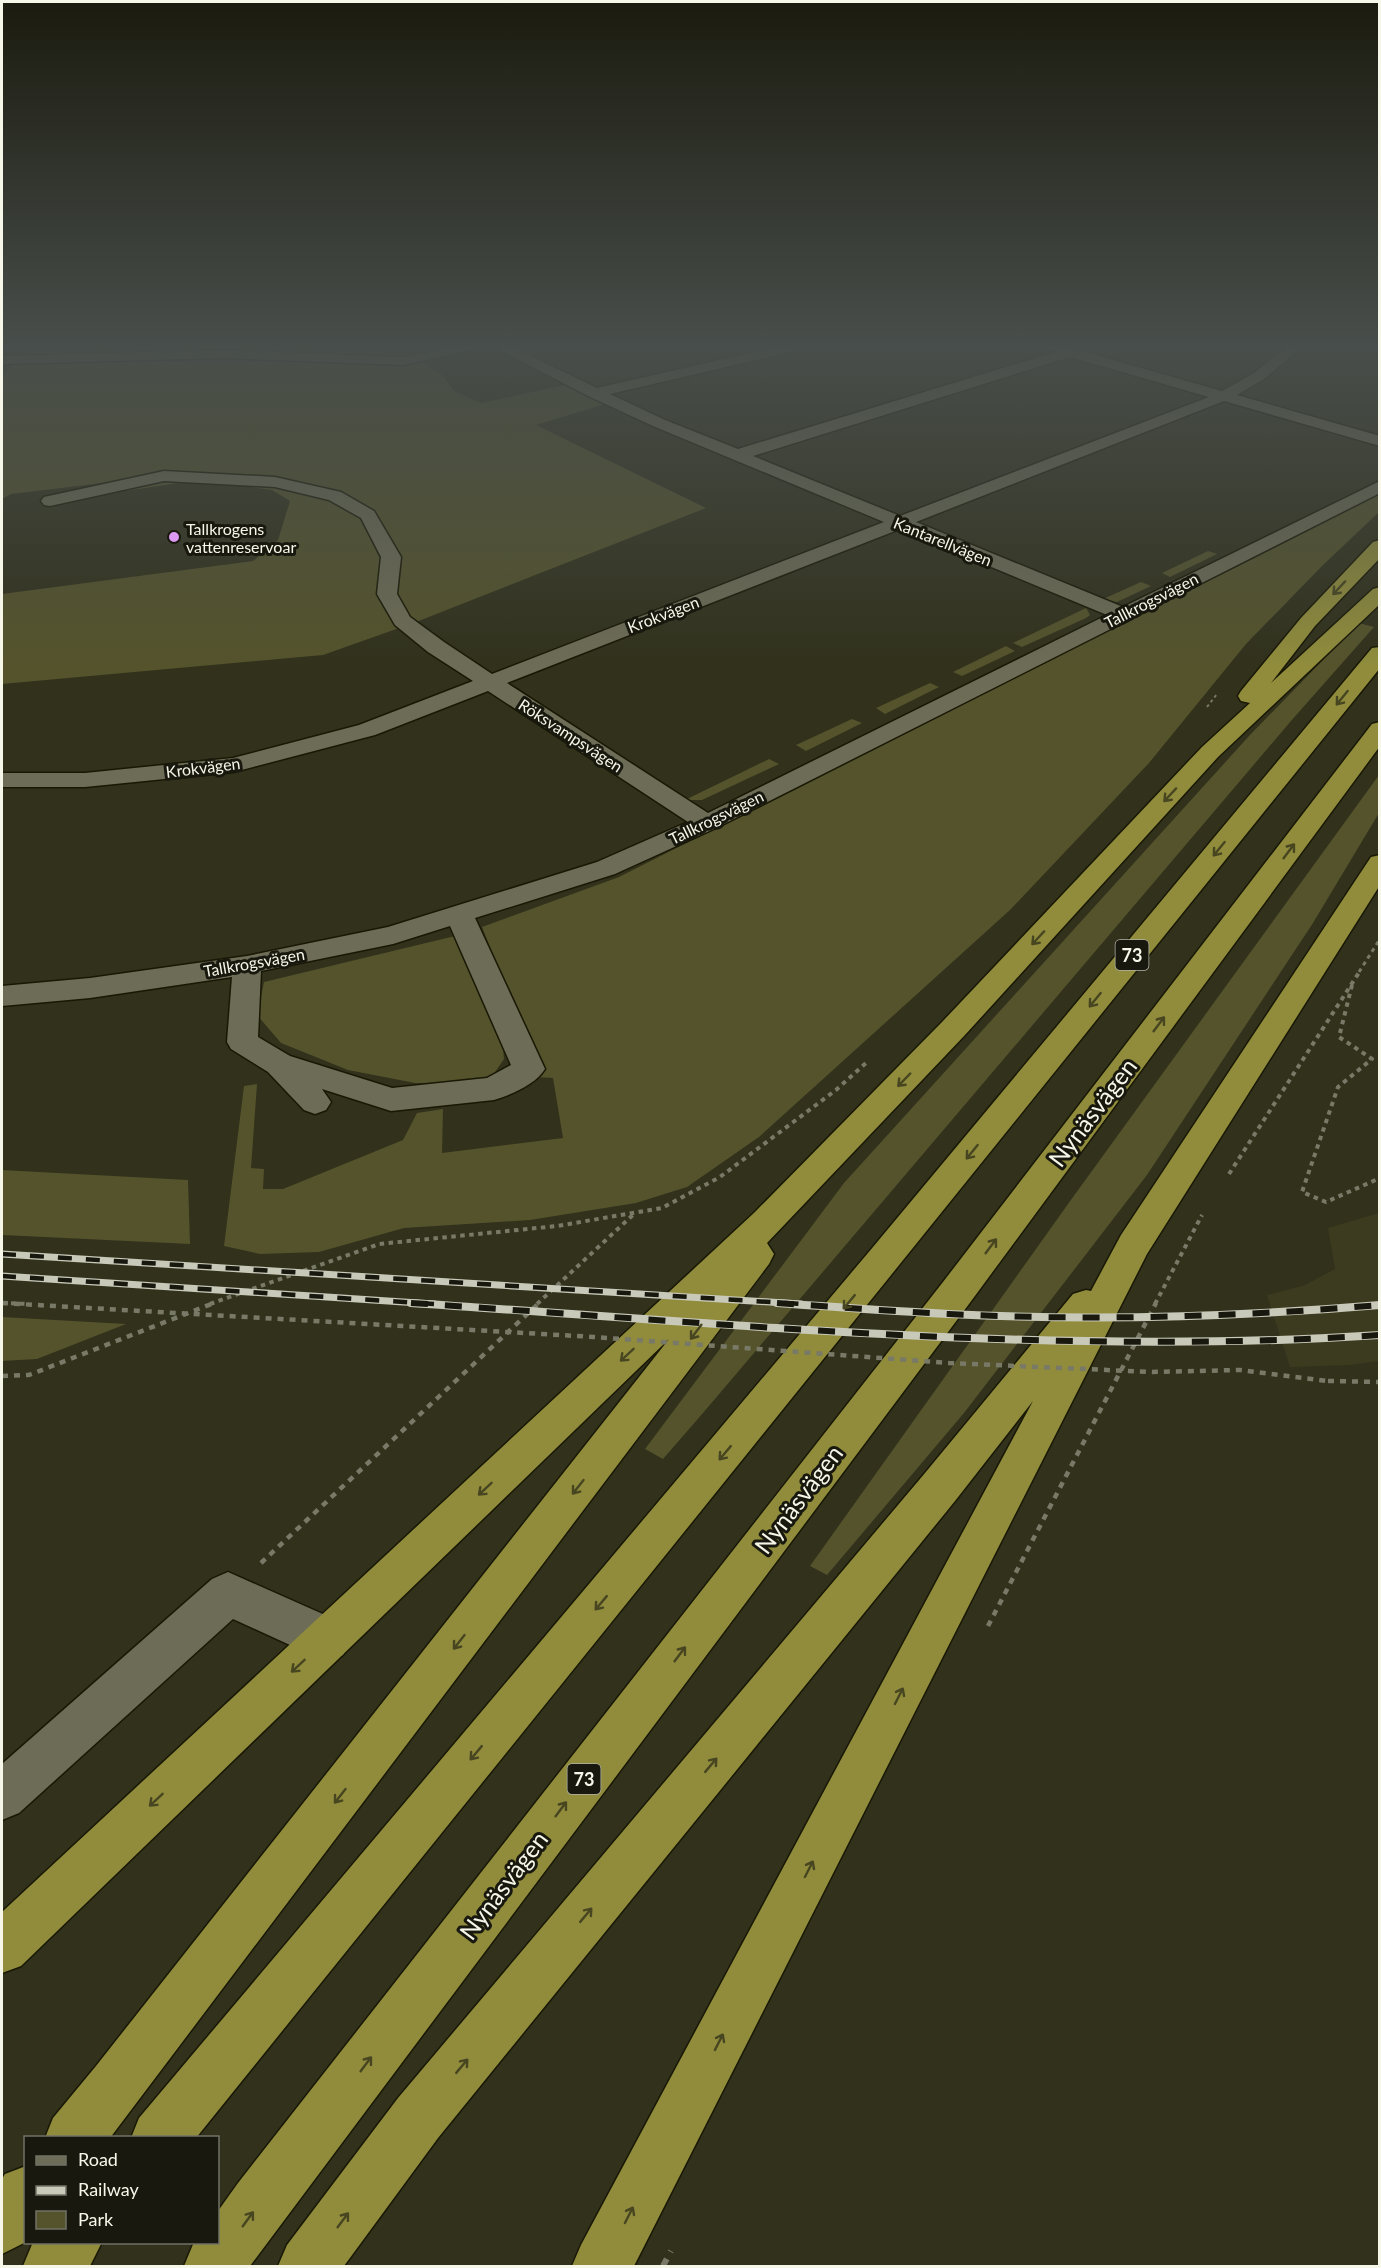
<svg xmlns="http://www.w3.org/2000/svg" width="1381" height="2268" font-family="Lato,sans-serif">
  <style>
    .built { fill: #3c3b20 }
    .green { fill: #54532c }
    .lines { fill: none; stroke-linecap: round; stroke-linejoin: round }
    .minor-casing { stroke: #191805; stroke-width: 3 }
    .highway-casing { stroke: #191805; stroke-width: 3 }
    .path-far4 { stroke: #797967; stroke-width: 2; stroke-dasharray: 3 3; stroke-linecap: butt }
    .path-far3 { stroke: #797967; stroke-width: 3; stroke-dasharray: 4 4; stroke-linecap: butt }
    .path-far2 { stroke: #797967; stroke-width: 4; stroke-dasharray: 4.5 4.5; stroke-linecap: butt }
    .path-far1 { stroke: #797967; stroke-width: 4.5; stroke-dasharray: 6 6; stroke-linecap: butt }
    .path { stroke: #797967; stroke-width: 6; stroke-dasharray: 8 8; stroke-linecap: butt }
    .minor { fill: #6d6c56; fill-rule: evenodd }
    .highway { fill: #908c3c; fill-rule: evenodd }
    .rail-far1-casing { stroke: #c9c9ba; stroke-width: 7 }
    .rail-casing { stroke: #c9c9ba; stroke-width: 8 }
    .rail-far1 { stroke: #18180f; stroke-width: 4.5; stroke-dasharray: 14; stroke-linecap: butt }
    .rail { stroke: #18180f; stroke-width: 6; stroke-dasharray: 17; stroke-linecap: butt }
    .path-bridge-far1 { stroke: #797967; stroke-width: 4; stroke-dasharray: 4.5 4.5; stroke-linecap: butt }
    .path-bridge { stroke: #797967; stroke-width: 4.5; stroke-dasharray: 6 6; stroke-linecap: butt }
    .oneway { stroke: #484621 }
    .poi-dot { fill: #dc99f4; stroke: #18180f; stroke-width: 2 }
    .labels { text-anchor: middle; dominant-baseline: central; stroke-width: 6; stroke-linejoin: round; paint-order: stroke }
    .far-poi-label { font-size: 16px; fill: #f6f6e9; stroke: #18180f; text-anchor: start }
    .far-street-label { font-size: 16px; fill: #f6f6e9; stroke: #18180f }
    .shield { fill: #18180f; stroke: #b3b3a8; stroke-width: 1.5 }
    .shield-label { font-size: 18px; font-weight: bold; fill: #f6f6e9 }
    .near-street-label { font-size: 24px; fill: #f6f6e9; stroke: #18180f }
  </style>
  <rect width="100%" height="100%" fill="#31311c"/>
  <!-- built -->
  <polygon class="built" points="1379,1213 1379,1361 1349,1365 1290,1367 1267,1295 1305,1285 1335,1269 1328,1228"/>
  <!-- green -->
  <g class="green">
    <polygon points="33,347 398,347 441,374 454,391 481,403 565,385 605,404 536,425 706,508 416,622 323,655 2,684 2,594 253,561 278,540 290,501 272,490 199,480 125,491 111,482 11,494 2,499 2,375"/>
    <polygon points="1379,493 1379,512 1323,565 1246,644 1149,763 1010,910 759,1137 687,1187 636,1203 530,1220 404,1228 319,1252 260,1254 224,1246 244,1086 257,1084 251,1168 264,1169 263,1189 283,1189 403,1140 417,1113 443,1109 442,1153 563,1138 553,1078 536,1077 536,1064 482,927 619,877"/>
    <polygon points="1208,551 1217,554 1170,577 1162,573"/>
    <polygon points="1141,582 1151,586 1117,602 1101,600"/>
    <polygon points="1086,608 1090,615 1086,618 1022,647 1013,643"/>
    <polygon points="1359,623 1374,627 1291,721 703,1413 663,1459 645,1449 844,1183 1249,736"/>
    <polygon points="1006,646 1015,651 962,676 953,672"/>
    <polygon points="930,683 939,687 885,714 876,708"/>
    <polygon points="852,719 862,723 806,751 796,745"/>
    <polygon points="769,759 779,764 702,800 685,800"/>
    <polygon points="1379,775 1379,813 1313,923 1147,1175 964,1413 827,1575 810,1566 1073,1197"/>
    <polygon points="455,936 501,1026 504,1059 493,1075 459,1084 415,1083 348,1070 281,1043 257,1015 264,982"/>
    <polygon points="2,1170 188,1180 190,1244 2,1235"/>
    <polygon points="2,1317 126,1324 37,1359 2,1361"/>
  </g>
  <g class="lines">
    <defs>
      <g id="minor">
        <polygon points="448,347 474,347 472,350 403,365 222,358 2,364 2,356 222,350 403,357"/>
        <path d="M494 347H512L597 388 776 347H802L795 351 610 394 665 420 738 449 1055 352 1045 347H1067L1222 391 1254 373 1286 347H1302L1264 379 1237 395 1380 436V446L1224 401 916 522 1123 607 1380 481V493L716 828 615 874 475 918 545 1069C536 1084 511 1095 494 1100L391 1111 322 1089 331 1102 326 1110 315 1114 304 1110 268 1072 231 1049 227 1042 232 977 90 998 2 1006V986L90 978 247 956 388 927 597 862 688 822 488 691 375 735 234 772 85 787H2V773H85L233 758 359 725 473 681 428 652 395 625 377 594 381 557 361 518 329 500 275 487 164 481 50 506 44 505 41 501 44 497 164 471 275 477 341 492 374 511 401 557 397 594 410 617 444 642 492 674 884 522 653 426 588 396ZM1070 357 1209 397 900 516 753 456ZM900 529 1107 615 708 813 507 683ZM450 926 511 1065 487 1078 392 1088 290 1056 258 1037 261 971 393 944Z"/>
        <polygon points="228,1572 343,1623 350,1639 343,1655 327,1662 233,1619 19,1813 2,1820 2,1764 212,1579"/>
      </g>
      <g id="highway">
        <polygon points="1380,540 1380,558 1315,626 1271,683 1373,589 1380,587 1380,604 1218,757 965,1035 767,1243 774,1254 769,1264 110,2138 45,2138 53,2118 96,2066 669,1339 21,1966 2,1973 2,1912 755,1212 943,1021 1202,747 1250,703 1241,701 1238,696 1241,691 1301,618 1373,542"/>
        <polygon points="1380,647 1380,668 196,2138 131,2138 139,2118 873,1247 1372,648"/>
        <polygon points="1380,722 1380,746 969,1304 250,2266 184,2266 194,2242 218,2242 218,2211 238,2183 943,1282 1372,724"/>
        <polygon points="1380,855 1380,885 1147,1254 634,2266 572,2266 581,2245 1033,1401 955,1501 438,2138 344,2266 278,2266 287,2245 398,2098 925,1473 1073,1294 1086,1290 1091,1291 1121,1235 1367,863 1371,857"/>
        <polygon points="26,2166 26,2242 2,2254 2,2179 5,2174"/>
        <polygon points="33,2242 102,2242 90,2266 23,2266"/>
      </g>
    </defs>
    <!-- minor casing -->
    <use href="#minor" class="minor-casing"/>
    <!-- highway casing -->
    <use href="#highway" class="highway-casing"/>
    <!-- path-far4 -->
    <polyline class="path-far4" points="1207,707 1217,694"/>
    <!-- path-far3 -->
    <polyline class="path-far3" points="1359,972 1380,939"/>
    <!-- path-far2 -->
    <g class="path-far2">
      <polyline points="1352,985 1339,1037 1372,1059 1338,1087 1302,1192 1326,1202 1380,1178"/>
      <polyline points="1229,1174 1360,971"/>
      <polyline points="210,1304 379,1244 557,1226 662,1208 720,1177 836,1090 866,1063"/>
      <polyline points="537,1304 635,1213"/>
      <polyline points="1155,1304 1202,1215"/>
    </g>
    <!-- path-far1 -->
    <g class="path-far1">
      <polyline points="2,1376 29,1375 214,1303"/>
      <polyline points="1328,1381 1380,1382"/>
      <polyline points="261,1563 539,1303"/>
      <polyline points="988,1626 1156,1303"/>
    </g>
    <!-- path -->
    <polyline class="path" points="663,2266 671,2251"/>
    <!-- minor -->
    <use href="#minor" class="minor"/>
    <!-- highway -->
    <use href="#highway" class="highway"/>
    <defs>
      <g id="rail-far1">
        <polyline points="2,1254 801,1304"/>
        <polyline points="2,1276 434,1304"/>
      </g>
      <g id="rail">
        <path d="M411 1303C733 1324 1057 1356 1380 1335"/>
        <path d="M777 1303C834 1307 892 1311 949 1314 1092 1321 1237 1317 1380 1305"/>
      </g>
    </defs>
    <!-- rail-far1 casing -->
    <use href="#rail-far1" class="rail-far1-casing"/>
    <!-- rail casing -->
    <use href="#rail" class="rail-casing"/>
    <!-- rail-far1 -->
    <use href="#rail-far1" class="rail-far1"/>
    <!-- rail -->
    <use href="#rail" class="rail"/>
    <!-- path-bridge-far1 -->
    <polyline class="path-bridge-far1" points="2,1303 28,1304"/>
    <!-- path-bridge -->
    <polyline class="path-bridge" points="2,1303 594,1337 949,1363 1152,1372 1240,1370 1328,1381"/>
  </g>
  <!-- one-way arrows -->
  <defs><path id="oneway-shaft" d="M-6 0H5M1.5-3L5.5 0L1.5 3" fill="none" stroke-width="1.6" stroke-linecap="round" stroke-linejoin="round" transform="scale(1.5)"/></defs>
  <g class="oneway">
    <use href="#oneway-shaft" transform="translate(1339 588) rotate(133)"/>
    <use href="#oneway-shaft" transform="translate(1342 698) rotate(129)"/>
    <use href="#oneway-shaft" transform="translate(1170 795) rotate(133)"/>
    <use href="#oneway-shaft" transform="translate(1219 849) rotate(129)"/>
    <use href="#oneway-shaft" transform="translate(1289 851) rotate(-53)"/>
    <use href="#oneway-shaft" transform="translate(1038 938) rotate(133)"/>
    <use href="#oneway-shaft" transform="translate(1095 1000) rotate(129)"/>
    <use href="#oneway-shaft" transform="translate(1159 1024) rotate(-53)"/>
    <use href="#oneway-shaft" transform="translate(904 1080) rotate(134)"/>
    <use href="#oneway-shaft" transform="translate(972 1152) rotate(129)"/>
    <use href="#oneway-shaft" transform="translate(991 1246) rotate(-53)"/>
    <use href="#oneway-shaft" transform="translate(849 1302) rotate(130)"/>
    <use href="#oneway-shaft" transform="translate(696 1332) rotate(127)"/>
    <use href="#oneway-shaft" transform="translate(627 1355) rotate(137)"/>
    <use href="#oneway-shaft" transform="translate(725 1453) rotate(130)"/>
    <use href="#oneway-shaft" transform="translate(578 1487) rotate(128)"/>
    <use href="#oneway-shaft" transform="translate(485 1489) rotate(137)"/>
    <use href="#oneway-shaft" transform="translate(601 1603) rotate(130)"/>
    <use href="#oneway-shaft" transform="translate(459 1642) rotate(128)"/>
    <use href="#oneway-shaft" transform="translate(680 1654) rotate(-53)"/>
    <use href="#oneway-shaft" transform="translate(298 1666) rotate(137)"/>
    <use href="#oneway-shaft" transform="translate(899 1696) rotate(-63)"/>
    <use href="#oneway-shaft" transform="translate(476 1753) rotate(130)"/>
    <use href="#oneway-shaft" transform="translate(711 1765) rotate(-50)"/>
    <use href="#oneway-shaft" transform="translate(340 1796) rotate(128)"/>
    <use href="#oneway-shaft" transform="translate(156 1800) rotate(137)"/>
    <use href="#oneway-shaft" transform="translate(561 1809) rotate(-53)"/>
    <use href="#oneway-shaft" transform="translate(809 1869) rotate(-63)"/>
    <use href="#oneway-shaft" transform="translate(586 1915) rotate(-50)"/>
    <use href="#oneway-shaft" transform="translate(719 2042) rotate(-63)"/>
    <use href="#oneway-shaft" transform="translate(366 2064) rotate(-53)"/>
    <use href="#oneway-shaft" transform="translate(462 2066) rotate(-50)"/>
    <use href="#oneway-shaft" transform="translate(629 2215) rotate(-63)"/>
    <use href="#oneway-shaft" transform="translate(248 2219) rotate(-54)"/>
    <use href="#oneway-shaft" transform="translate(343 2220) rotate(-53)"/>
  </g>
  <!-- sky -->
  <linearGradient id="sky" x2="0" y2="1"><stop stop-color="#1b1b0f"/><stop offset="0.52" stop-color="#484e4b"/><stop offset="1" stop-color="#484e4b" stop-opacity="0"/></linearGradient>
  <rect width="1381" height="665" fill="url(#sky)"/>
  <!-- markers -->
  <circle class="poi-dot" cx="174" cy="537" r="6"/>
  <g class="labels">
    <!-- far-poi labels -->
    <g class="far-poi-label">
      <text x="186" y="528">Tallkrogens<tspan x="186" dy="18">vattenreservoar</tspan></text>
    </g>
    <!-- far-street labels -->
    <g class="far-street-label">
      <text transform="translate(943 541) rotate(22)">Kantarellvägen</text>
      <text transform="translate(1151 600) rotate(-27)">Tallkrogsvägen</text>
      <text transform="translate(663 614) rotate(-21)">Krokvägen</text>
      <text transform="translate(571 735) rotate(33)">Röksvampsvägen</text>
      <text transform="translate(203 767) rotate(-7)">Krokvägen</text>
      <text transform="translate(716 817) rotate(-26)">Tallkrogsvägen</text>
      <text transform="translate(254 962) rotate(-10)">Tallkrogsvägen</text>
    </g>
    <!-- shield labels -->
    <g class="shield">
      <rect x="1115.5" y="940" width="33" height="30" rx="4.5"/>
      <rect x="567.5" y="1764" width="33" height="30" rx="4.5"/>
    </g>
    <g class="shield-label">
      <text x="1132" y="955">73</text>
      <text x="584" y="1779">73</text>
    </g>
    <!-- near-street labels -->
    <g class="near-street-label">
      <text transform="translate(1092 1112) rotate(-53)">Nynäsvägen</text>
      <text transform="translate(798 1499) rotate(-53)">Nynäsvägen</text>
      <text transform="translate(503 1885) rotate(-53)">Nynäsvägen</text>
    </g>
  </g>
  <!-- border -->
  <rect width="1381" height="2268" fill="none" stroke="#f6f6e9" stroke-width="6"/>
  <!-- legend -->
  <rect x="24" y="2136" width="195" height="108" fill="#18180f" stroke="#717166" stroke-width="1.5"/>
  <rect x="36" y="2156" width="30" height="9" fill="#6d6c56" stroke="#717166" stroke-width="1.5"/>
  <text x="78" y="2166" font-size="18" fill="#f6f6e9">Road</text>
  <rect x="36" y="2186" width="30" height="9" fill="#c9c9ba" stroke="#717166" stroke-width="1.5"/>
  <text x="78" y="2196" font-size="18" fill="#f6f6e9">Railway</text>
  <rect x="36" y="2211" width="30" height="18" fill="#54532c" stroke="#717166" stroke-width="1.5"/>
  <text x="78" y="2226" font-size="18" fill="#f6f6e9">Park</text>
</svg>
